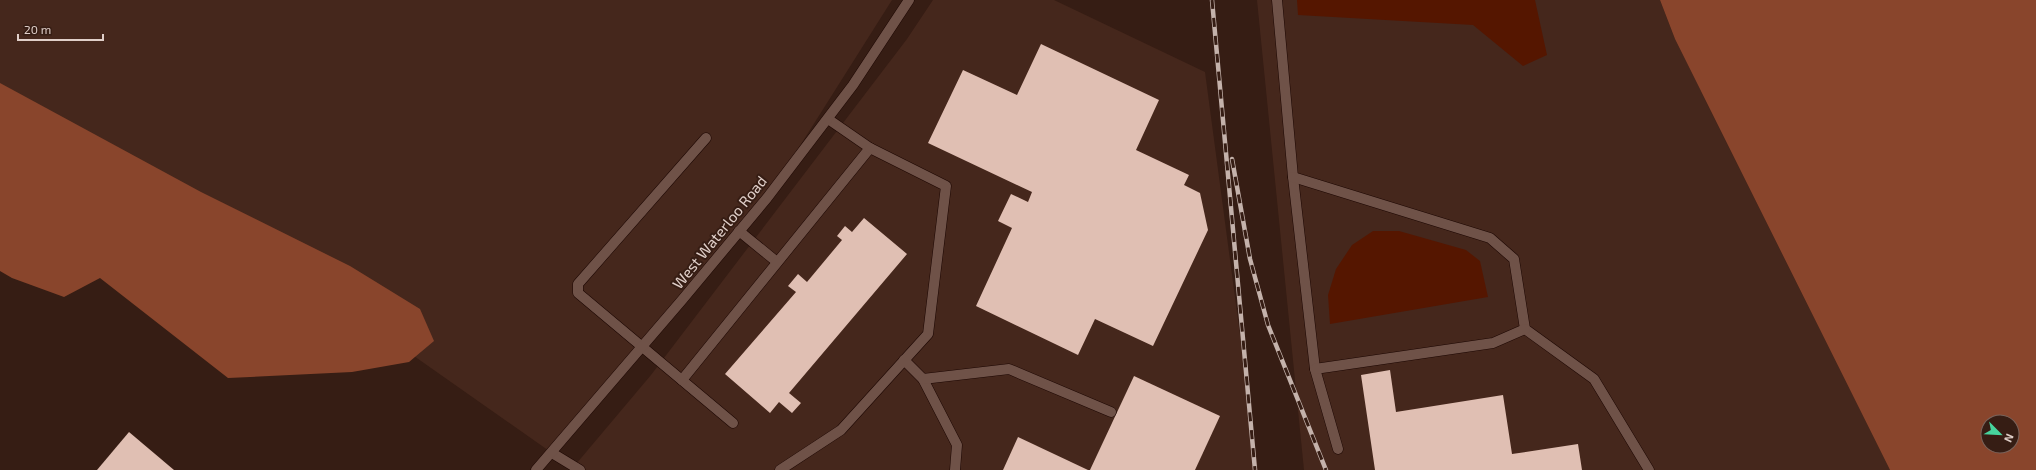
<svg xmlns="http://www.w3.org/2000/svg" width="2036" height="470" font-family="'Exo 2',sans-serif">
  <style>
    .built { fill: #45271c }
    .green { fill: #551600 }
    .forest { fill: #89452c; fill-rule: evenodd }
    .building { fill: #e0bfb3 }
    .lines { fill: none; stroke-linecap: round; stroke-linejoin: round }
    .service-casing { stroke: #1c0602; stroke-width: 11 }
    .secondary-casing { stroke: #1c0602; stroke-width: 11 }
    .service { stroke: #6f5248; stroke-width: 10 }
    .secondary { stroke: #6f5248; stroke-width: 10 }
    .rail-casing { stroke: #c4b2ab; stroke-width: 4.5 }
    .rail { stroke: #361d14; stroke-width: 3; stroke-dasharray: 9; stroke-linecap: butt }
    .labels { text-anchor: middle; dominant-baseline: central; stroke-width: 4; stroke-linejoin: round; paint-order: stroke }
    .street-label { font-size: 15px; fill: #e0cfc9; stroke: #361d14 }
  </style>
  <rect width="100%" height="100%" fill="#361d14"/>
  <!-- built -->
  <g class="built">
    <polygon points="0,0 892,0 767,198 552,453 125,153 0,84"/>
    <polygon points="933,0 1054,0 1205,72 1258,470 571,470 651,375 907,39"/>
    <polygon points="1257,0 1660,0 1675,39 1890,470 1304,470"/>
  </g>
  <!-- green -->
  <g class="green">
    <polygon points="1297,0 1535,0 1547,55 1523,66 1473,25 1298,15"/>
    <polygon points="1373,231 1399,231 1466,250 1480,261 1488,297 1330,324 1328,295 1336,269 1352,245"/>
  </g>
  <!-- forest -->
  <g class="forest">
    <path d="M1660 0H2036V470H1890L1675 39ZM1988 422H2012V446H1988Z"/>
    <polygon points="0,83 201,192 350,266 420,309 434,341 409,362 352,372 228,378 100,278 64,297 12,278 0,271"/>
  </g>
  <!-- building -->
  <g class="building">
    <polygon points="1041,44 1159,100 1136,150 1189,175 1184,185 1200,193 1208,230 1153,346 1095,319 1078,355 976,306 1012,228 998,221 1011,194 1028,202 1032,192 928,143 963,70 1017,95"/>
    <polygon points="864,218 907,254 789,393 801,403 792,413 779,402 770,413 725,374 796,292 788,286 798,274 807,282 842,240 837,236 845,226 852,232"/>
    <polygon points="1390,370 1396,412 1503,395 1512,454 1578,444 1582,470 1375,470 1361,375"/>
    <polygon points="1134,376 1220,416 1195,470 1090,470"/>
    <polygon points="129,432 174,470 97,470"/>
    <polygon points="1018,437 1088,470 1003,470"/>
  </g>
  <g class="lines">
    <defs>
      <g id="service">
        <polyline points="1277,0 1293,177 1315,369 1338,449"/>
        <polyline points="706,138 578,284 578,293 733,423"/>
        <polyline points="1293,177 1490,238 1514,259 1525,329 1594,379 1649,470"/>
        <polyline points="739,231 777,262"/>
        <polyline points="904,360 923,379 957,445 955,470"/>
        <polyline points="1315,369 1493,343 1525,329"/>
        <polyline points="923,379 1009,369 1111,412"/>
        <polyline points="682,380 870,148 828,119"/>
        <polyline points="552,453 580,470"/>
        <polyline points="780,470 841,430 928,334 946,186 870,148"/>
      </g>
      <polyline id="secondary" points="536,470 682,300 767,198 853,85 909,0"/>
    </defs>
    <!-- service casing -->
    <use href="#service" class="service-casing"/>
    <!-- secondary casing -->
    <use href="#secondary" class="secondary-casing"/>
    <!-- service -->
    <use href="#service" class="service"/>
    <!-- secondary -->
    <use href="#secondary" class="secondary"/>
    <defs>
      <g id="rail">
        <polyline points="1212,0 1255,470"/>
        <polyline points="1232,159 1250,259 1268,325 1326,470"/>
      </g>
    </defs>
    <!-- rail casing -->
    <use href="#rail" class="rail-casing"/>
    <!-- rail -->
    <use href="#rail" class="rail"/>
  </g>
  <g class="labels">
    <!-- street labels -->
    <g class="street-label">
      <text transform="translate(719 232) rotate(-51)">West Waterloo Road</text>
    </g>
  </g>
  <!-- north arrow -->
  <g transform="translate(2000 434) rotate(114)"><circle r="19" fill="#361d14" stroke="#7a645c"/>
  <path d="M0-3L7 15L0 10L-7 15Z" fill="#47d49d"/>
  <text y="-6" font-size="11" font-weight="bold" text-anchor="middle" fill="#e0cfc9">N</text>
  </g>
  <!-- scale -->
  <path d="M18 34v6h85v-6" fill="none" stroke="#e0cfc9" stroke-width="2"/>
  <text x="24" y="34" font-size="12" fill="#e0cfc9" stroke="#361d14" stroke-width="3" paint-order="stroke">20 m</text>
</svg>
